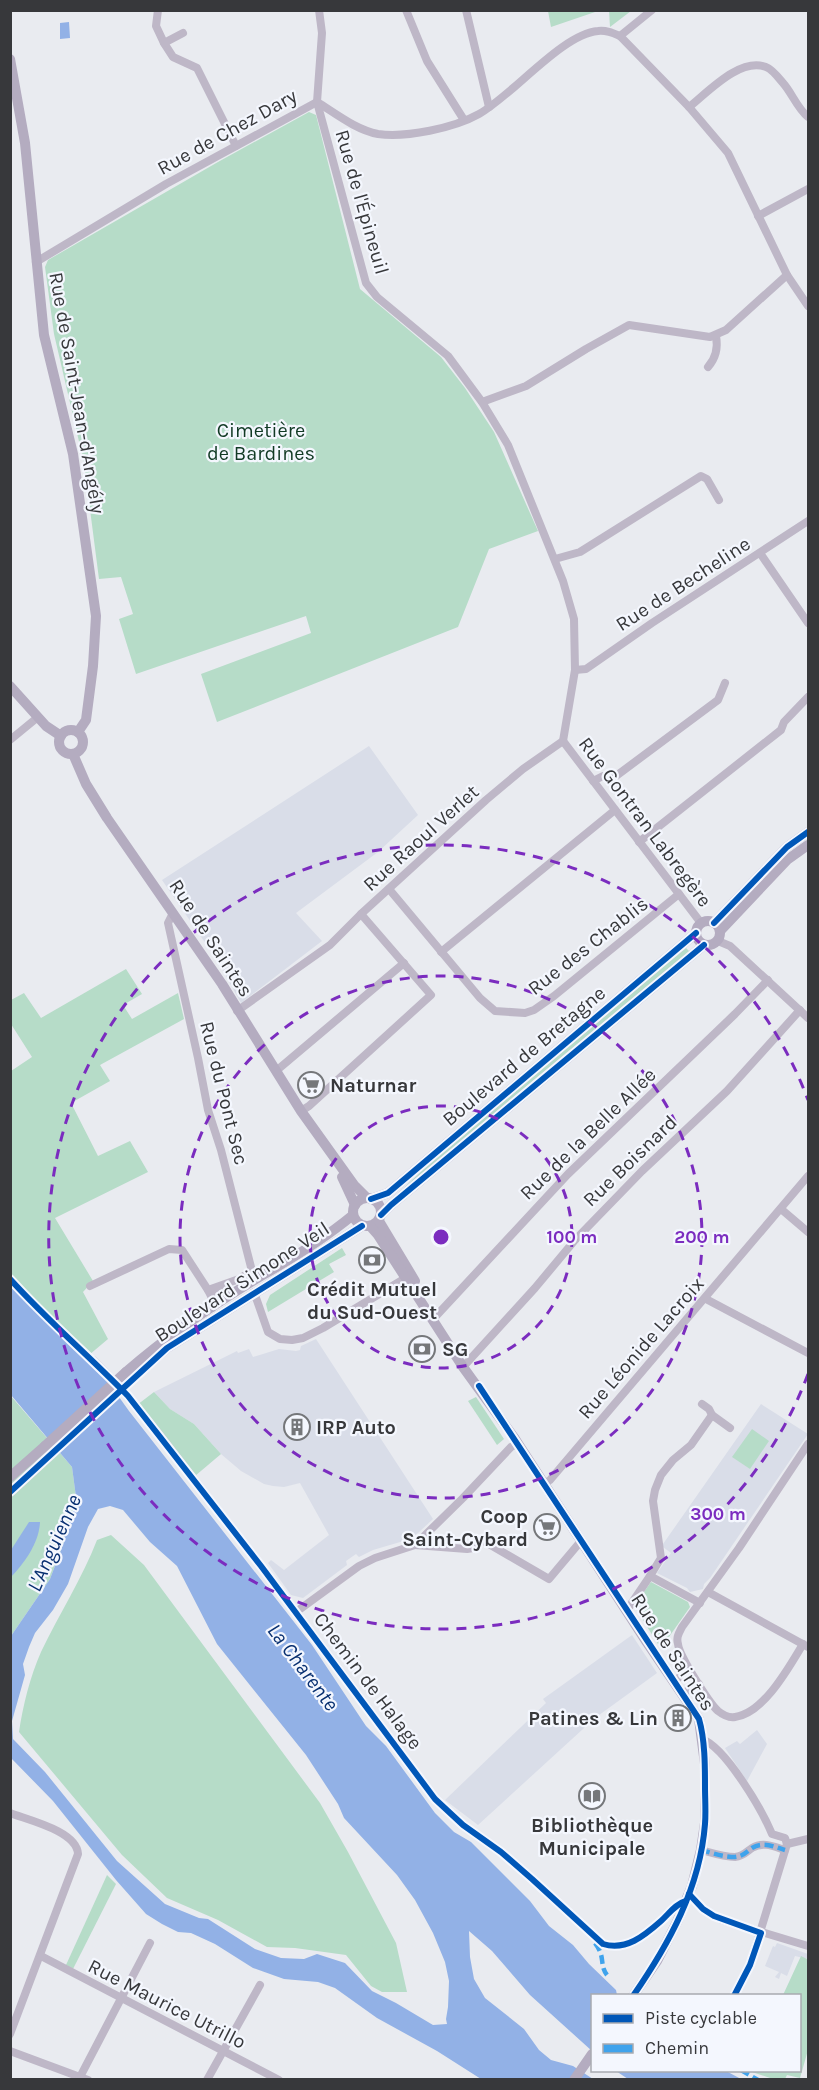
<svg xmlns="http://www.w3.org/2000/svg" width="819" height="2090" font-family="Karla,sans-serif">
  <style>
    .built { fill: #d9dde8 }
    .green { fill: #b6dcc8 }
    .water { fill: #92b1e6; fill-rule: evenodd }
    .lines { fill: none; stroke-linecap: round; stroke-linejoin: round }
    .street { stroke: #beb7c7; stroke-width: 8 }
    .secondary { stroke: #b4acc0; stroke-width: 10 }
    .secondary-bridge { stroke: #b4acc0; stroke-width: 10 }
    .quiet { stroke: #3fa3ec; stroke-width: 4.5; stroke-dasharray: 9 4.5; stroke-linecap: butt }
    .cycleway-casing { stroke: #f4f7fe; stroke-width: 10 }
    .cycleway { stroke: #0057b8; stroke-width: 6 }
    .ring { fill: none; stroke: #7b2cbf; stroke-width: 3; stroke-dasharray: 10 8 }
    .labels { text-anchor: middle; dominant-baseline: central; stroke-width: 4.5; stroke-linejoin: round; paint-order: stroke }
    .street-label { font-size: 20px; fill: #37383b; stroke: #f4f7fe }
    .park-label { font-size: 20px; fill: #113a24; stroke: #f4f7fe }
    .poi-label { font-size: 20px; font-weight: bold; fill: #37383b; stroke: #f4f7fe; text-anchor: start }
    .water-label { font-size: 21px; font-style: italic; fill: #083071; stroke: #f4f7fe }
    .centre { fill: #7b2cbf; stroke: #f4f7fe; stroke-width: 3 }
    .ring-label { font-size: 18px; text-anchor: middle; font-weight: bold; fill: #7b2cbf; stroke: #f4f7fe; stroke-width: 4.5; stroke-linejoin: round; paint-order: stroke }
  </style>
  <rect width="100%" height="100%" fill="#e9ebf0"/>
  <!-- built -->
  <g class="built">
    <polygon points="369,746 418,815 378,852 296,913 322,941 241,1003 217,960 162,880"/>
    <polygon points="316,1339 433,1519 418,1533 407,1540 373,1550 359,1557 356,1554 346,1561 347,1565 303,1598 291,1595 268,1563 271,1560 284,1570 329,1535 300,1483 284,1487 273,1486 264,1484 241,1471 221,1454 194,1424 170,1409 154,1392 237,1351 238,1353 249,1349 253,1357 279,1349 296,1351 300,1350 301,1346"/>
    <polygon points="761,1404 808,1434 710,1578 704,1584 703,1589 690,1592 687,1588 657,1573 671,1553 663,1547 663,1544"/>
    <polygon points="632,1635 657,1673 595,1718 478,1825 445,1800 546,1703 543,1699"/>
    <polygon points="757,1730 767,1744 747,1781 725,1748 737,1741 740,1744"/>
    <polygon points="777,1943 808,1954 808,1959 795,1956 787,1976 781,1973 779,1979 775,1977 779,1972 765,1966 773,1946 775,1947"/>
  </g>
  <!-- green -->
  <g class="green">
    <polygon points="609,10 631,10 631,11 610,27"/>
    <polygon points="548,11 548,10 598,11 551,27"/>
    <polygon points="309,112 316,115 360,289 441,357 465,388 494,432 538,531 489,549 458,627 217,722 201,674 311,633 306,616 136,674 119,619 133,614 121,577 99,579 84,463 54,334 45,267 48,260 218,162"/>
    <polygon points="686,948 690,952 393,1198 458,1137"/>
    <polygon points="126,969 142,994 123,1005 132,1019 178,993 184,1019 100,1065 110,1081 71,1103 98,1156 130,1141 148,1172 55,1218 93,1281 83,1292 108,1339 89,1355 11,1276 11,1071 32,1057 11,1024 11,1000 24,993 41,1018"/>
    <polygon points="342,1248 346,1255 329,1264 334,1272 268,1312 266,1304 270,1295"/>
    <polygon points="154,1392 170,1409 194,1424 221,1454 195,1476 137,1405"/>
    <polygon points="10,1395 72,1467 76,1497 72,1518 64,1530 64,1542 50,1579 11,1636"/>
    <polygon points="476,1397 504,1439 497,1445 468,1401"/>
    <polygon points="752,1429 769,1441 750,1469 732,1457"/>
    <path d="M111 1535 144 1565 320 1803 348 1852 396 1943 407 1992H382L371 1986 346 1955 295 1948 267 1947 218 1920 167 1898 122 1855 19 1732C23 1705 30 1677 41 1652 59 1614 82 1579 97 1540Z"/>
    <polygon points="651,1582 688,1602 690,1607 664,1644 658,1644 634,1606"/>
    <polygon points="107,1875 116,1884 73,1969 66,1965"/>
    <polygon points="801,1956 807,1959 808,1957 808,2050 800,2078 787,2075 785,2079 773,2079 749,2071 800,2070 800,1996 783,1995"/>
  </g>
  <!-- water -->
  <g class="water">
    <polygon points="69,22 70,38 60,39 60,23"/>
    <path d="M10 1286 99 1369 129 1411 312 1645 366 1726 386 1746 435 1813 454 1832 471 1842 530 1901 549 1926 573 1945 589 1964 616 1990 617 1995 592 1996V2051L530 1995 492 1951 469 1931 470 1957 474 1979 485 1998 524 2029 539 2050 551 2060 573 2066 593 2079H481L437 2051 377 2018 335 1988 318 1982 284 1979 253 1968 215 1944 191 1933 178 1932 162 1924 146 1914 116 1880 53 1801 11 1758V1636L50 1579 64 1542V1530L72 1518 76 1497 72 1467 11 1395ZM110 1506 123 1510 150 1542 177 1566 217 1644 306 1755 338 1804 344 1818 397 1875 415 1900 433 1933 445 1962 449 1981 448 2007 446 2019 447 2024 433 2025 396 2003 372 1991 345 1963 317 1954 304 1959 281 1958 255 1949 208 1919 199 1918 165 1904 117 1861 45 1772 13 1739 12 1721 25 1675 23 1664 29 1647 35 1633 53 1610 68 1584 88 1527 98 1509Z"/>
    <path d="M29 1522H40C39 1543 25 1562 11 1577V1550Z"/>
    <polygon points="616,2071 726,2071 741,2079 628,2079"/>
  </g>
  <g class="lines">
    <!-- street -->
    <g class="street">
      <polyline points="158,10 156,26 164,43 173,57 197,68 236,146"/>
      <polyline points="406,10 427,61 464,120"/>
      <polyline points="466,10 489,107"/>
      <polyline points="620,36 652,10"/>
      <polyline points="164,43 183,33"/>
      <path d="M317 102C335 113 356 130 378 134 406 138 454 128 479 114 513 95 562 34 598 31 607 30 613 33 620 36L689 107 728 153 787 275 808 306"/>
      <path d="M689 107C708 92 740 57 766 67 772 69 778 77 783 83 792 93 797 108 808 117"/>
      <polyline points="758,216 808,189"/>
      <polyline points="36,262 166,184 317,102"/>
      <path d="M708 367C716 358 718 347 716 336"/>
      <polyline points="482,402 526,386 586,349 629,325 710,337 726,330 787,275"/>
      <polyline points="760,553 808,623"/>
      <polyline points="555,559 580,552 701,476 707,479 719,500"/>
      <polyline points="575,670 586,669 652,623 808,521"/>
      <polyline points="10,740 38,717"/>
      <polyline points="563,741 701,923"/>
      <polyline points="593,781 603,776 616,776 718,700 725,683"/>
      <polyline points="639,842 781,730 784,722 808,697"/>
      <polyline points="389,889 480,998 495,1011 525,1013 534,1010 554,996 679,894"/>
      <polyline points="173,913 168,923 198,1058 208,1110 221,1150 252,1271 260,1277"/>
      <polyline points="718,941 730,946 808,1018"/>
      <polyline points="441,952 615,810"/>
      <polyline points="237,1011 330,945 361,914 486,800 523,769 563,741 575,670 574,619 563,581 508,445 482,402 448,356 377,297 366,283 317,102 322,33 319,10"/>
      <polyline points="276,1071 404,963"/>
      <polyline points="301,1111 309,1106 431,995 361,914"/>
      <polyline points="781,1209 808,1232"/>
      <polyline points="90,1286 169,1249 182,1250 208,1290 239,1279 252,1271"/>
      <polyline points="254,1292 268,1332 280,1339 292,1340 303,1338 323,1328 404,1279 410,1279"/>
      <polyline points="706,1299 808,1353"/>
      <polyline points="212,1308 212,1298 208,1290 233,1293"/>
      <polyline points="437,1315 568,1174 735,1014 768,980"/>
      <path d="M93 1360C141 1406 180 1462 221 1514 294 1608 365 1703 435 1799L463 1825 501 1852 532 1879 603 1944C626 1951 644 1936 661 1921 669 1914 675 1904 686 1901"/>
      <polyline points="463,1367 535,1288 575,1240 642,1171 727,1091 800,1010"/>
      <polyline points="702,1404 709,1409 712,1415 730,1428"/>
      <polyline points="544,1484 550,1480 808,1176"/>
      <polyline points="415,1545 467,1549 473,1548 482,1540 549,1579 581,1541"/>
      <polyline points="650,1576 661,1558 653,1501 655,1490 661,1475 673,1460 691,1445 712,1415"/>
      <polyline points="708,1592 808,1647"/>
      <polyline points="627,1610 650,1576 700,1603"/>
      <polyline points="296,1612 359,1566 375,1558 415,1545 463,1498 511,1447 518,1443"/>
      <path d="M803 1644C789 1667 764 1713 735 1717 729 1718 723 1715 718 1711 709 1703 679 1655 678 1644 676 1637 679 1633 682 1627L739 1548 808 1444"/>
      <polyline points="674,1681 690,1670"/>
      <polyline points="682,1694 699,1684"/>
      <path d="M702 1739C726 1748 762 1810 772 1834L785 1838 787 1844"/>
      <path d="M10 1813C28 1820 77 1831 78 1854L10 2034"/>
      <polyline points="787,1844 808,1839"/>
      <path d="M701 1850C712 1853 724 1857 735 1857 744 1856 746 1852 752 1848 763 1841 775 1847 785 1850"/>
      <polyline points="689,1894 703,1909 722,1920 808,1946"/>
      <polyline points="41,1956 279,2080"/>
      <polyline points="734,1996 750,1965 787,1844"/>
      <polyline points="10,2051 88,2080"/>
      <polyline points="80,2077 150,1943"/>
      <polyline points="207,2080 260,1985"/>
    </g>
    <!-- secondary -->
    <g class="secondary">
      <polyline points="10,59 25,143 44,335 73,454 96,616 93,666 86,720 78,732"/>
      <polyline points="10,686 46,726 61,736"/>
      <circle cx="71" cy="742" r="12"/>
      <polyline points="73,754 86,784 107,818 222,984 301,1111 354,1185 367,1198"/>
      <circle cx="708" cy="933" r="12"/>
      <polyline points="714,923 787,847 808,832"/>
      <polyline points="720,931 787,860 808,845"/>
      <polyline points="342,1177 355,1205"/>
      <circle cx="367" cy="1212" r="14"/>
      <polyline points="371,1199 388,1193 696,933"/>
      <polyline points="381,1215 391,1205 704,945"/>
      <polyline points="379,1221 415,1281"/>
      <polyline points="370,1226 378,1235 463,1367 515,1439 646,1641 699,1719 705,1764 705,1823 701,1850 692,1886 677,1922 657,1961 633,1996"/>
      <path d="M126 1372C167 1336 214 1304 261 1276 293 1258 324 1239 353 1215"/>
      <polyline points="132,1379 167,1348 362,1226"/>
      <polyline points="10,1477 45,1446"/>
      <polyline points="10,1492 50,1455"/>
      <polyline points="574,2080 592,2054"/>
    </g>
    <!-- secondary-bridge -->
    <g class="secondary-bridge">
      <polyline points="45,1446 126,1372"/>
      <polyline points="50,1455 132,1379"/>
    </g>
    <!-- quiet -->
    <g class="quiet">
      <path d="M701 1850C712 1853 724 1857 735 1857 744 1856 746 1852 752 1848 763 1841 775 1847 785 1850"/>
      <path d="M595 1943C606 1957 599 1965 607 1975"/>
      <polyline points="741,2070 758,2080"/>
    </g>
    <defs>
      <g id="cycleway">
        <polyline points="714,923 787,847 808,832"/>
        <polyline points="371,1199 388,1193 696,933"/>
        <polyline points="381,1215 391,1205 704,945"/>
        <path d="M10 1279C47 1320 89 1356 128 1396L261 1566 435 1799 463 1825 501 1852 532 1879 603 1944C626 1951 644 1936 661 1921 669 1914 675 1904 686 1901"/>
        <path d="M479 1386 699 1719C705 1740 705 1765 705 1787 705 1799 706 1812 705 1824 700 1888 669 1944 633 1996"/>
        <polyline points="10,1492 167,1348 362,1226"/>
        <polyline points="689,1894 703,1909 714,1916 761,1933 750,1965 734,1996"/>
      </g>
    </defs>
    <!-- cycleway casing -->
    <use href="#cycleway" class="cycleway-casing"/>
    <!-- cycleway -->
    <use href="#cycleway" class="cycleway"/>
  </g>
  <!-- distance rings -->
  <g class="ring">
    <circle cx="441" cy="1237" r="131"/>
    <circle cx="441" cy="1237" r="261"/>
    <path d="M808 1374A392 392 0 1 1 808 1100"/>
  </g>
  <!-- icons -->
  <defs>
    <symbol id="supermarket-ring" viewBox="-11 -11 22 22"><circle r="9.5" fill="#f4f7fe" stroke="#75777a" stroke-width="1.5"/><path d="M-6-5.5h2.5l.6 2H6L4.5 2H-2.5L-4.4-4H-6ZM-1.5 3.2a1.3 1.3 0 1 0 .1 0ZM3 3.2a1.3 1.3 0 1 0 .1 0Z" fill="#75777a"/></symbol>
    <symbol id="bank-ring" viewBox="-11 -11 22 22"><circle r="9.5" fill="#f4f7fe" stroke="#75777a" stroke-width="1.5"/><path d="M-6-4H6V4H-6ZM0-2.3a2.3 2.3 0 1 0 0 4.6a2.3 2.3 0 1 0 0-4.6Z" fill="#75777a"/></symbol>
    <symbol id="building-ring" viewBox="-11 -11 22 22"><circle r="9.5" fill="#f4f7fe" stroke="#75777a" stroke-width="1.5"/><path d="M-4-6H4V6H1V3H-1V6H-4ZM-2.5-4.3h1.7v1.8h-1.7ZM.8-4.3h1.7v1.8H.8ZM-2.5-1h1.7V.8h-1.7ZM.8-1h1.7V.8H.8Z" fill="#75777a"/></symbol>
    <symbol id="library-ring" viewBox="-11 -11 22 22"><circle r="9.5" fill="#f4f7fe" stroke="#75777a" stroke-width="1.5"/><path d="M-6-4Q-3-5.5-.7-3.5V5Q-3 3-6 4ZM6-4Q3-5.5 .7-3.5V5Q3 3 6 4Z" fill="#75777a"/></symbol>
  </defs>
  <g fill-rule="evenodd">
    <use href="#supermarket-ring" x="296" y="1070" width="30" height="30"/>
    <use href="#bank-ring" x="357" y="1245" width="30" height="30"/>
    <use href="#bank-ring" x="407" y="1334" width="30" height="30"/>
    <use href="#building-ring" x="282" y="1412" width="30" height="30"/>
    <use href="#supermarket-ring" x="532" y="1512" width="30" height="30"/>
    <use href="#building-ring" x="663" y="1703" width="30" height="30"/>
    <use href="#library-ring" x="577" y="1781" width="30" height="30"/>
  </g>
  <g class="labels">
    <!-- street labels -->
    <g class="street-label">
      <text transform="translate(227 132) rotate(-29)">Rue de Chez Dary</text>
      <text transform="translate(362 202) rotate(74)">Rue de l'Épineuil</text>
      <text transform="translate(77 393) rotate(80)">Rue de Saint-Jean-d'Angély</text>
      <text transform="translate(683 584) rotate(-33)">Rue de Becheline</text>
      <text transform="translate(645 822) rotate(53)">Rue Gontran Labregère</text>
      <text transform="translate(421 838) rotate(-42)">Rue Raoul Verlet</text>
      <text transform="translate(211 938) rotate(57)">Rue de Saintes</text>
      <text transform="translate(588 946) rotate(-38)">Rue des Chablis</text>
      <text transform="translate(524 1056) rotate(-40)">Boulevard de Bretagne</text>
      <text transform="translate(224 1093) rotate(76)">Rue du Pont Sec</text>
      <text transform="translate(588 1134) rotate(-44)">Rue de la Belle Allée</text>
      <text transform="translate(630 1161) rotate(-44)">Rue Boisnard</text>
      <text transform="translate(242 1282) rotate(-33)">Boulevard Simone Veil</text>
      <text transform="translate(641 1348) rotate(-49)">Rue Léonide Lacroix</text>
      <text transform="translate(673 1652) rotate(57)">Rue de Saintes</text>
      <text transform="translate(368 1681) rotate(53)">Chemin de Halage</text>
      <text transform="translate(167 2004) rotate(27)">Rue Maurice Utrillo</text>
    </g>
    <!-- park labels -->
    <g class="park-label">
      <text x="261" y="430">Cimetière<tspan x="261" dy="23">de Bardines</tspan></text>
    </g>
    <!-- poi labels -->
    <g class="poi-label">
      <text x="330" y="1085">Naturnar</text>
      <text x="372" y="1289" text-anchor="middle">Crédit Mutuel<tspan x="372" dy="23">du Sud-Ouest</tspan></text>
      <text x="442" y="1349">SG</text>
      <text x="316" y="1427">IRP Auto</text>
      <text x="528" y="1516" text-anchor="end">Coop<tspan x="528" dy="23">Saint-Cybard</tspan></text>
      <text x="658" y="1718" text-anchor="end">Patines &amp; Lin</text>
      <text x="592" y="1825" text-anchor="middle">Bibliothèque<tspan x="592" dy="23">Municipale</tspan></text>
    </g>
    <!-- water labels -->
    <g class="water-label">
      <text transform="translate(54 1543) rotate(-66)">L'Anguienne</text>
      <text transform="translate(303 1667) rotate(53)">La Charente</text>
    </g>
  </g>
  <circle cx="441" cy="1237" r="9" class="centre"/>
  <g class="ring-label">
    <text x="572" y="1243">100 m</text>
    <text x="702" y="1243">200 m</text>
    <text x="718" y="1520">300 m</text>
  </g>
  <!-- border -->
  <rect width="819" height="2090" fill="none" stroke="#37383b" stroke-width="24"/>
  <!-- legend -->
  <rect x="591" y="1994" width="210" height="78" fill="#f4f7fe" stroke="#a8abb0" stroke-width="1.5"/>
  <rect x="603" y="2014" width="30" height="9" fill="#0057b8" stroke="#a8abb0" stroke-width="1.5"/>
  <text x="645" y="2024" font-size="18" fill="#37383b">Piste cyclable</text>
  <rect x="603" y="2044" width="30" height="9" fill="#3fa3ec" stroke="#a8abb0" stroke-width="1.5"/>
  <text x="645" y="2054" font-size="18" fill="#37383b">Chemin</text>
</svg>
